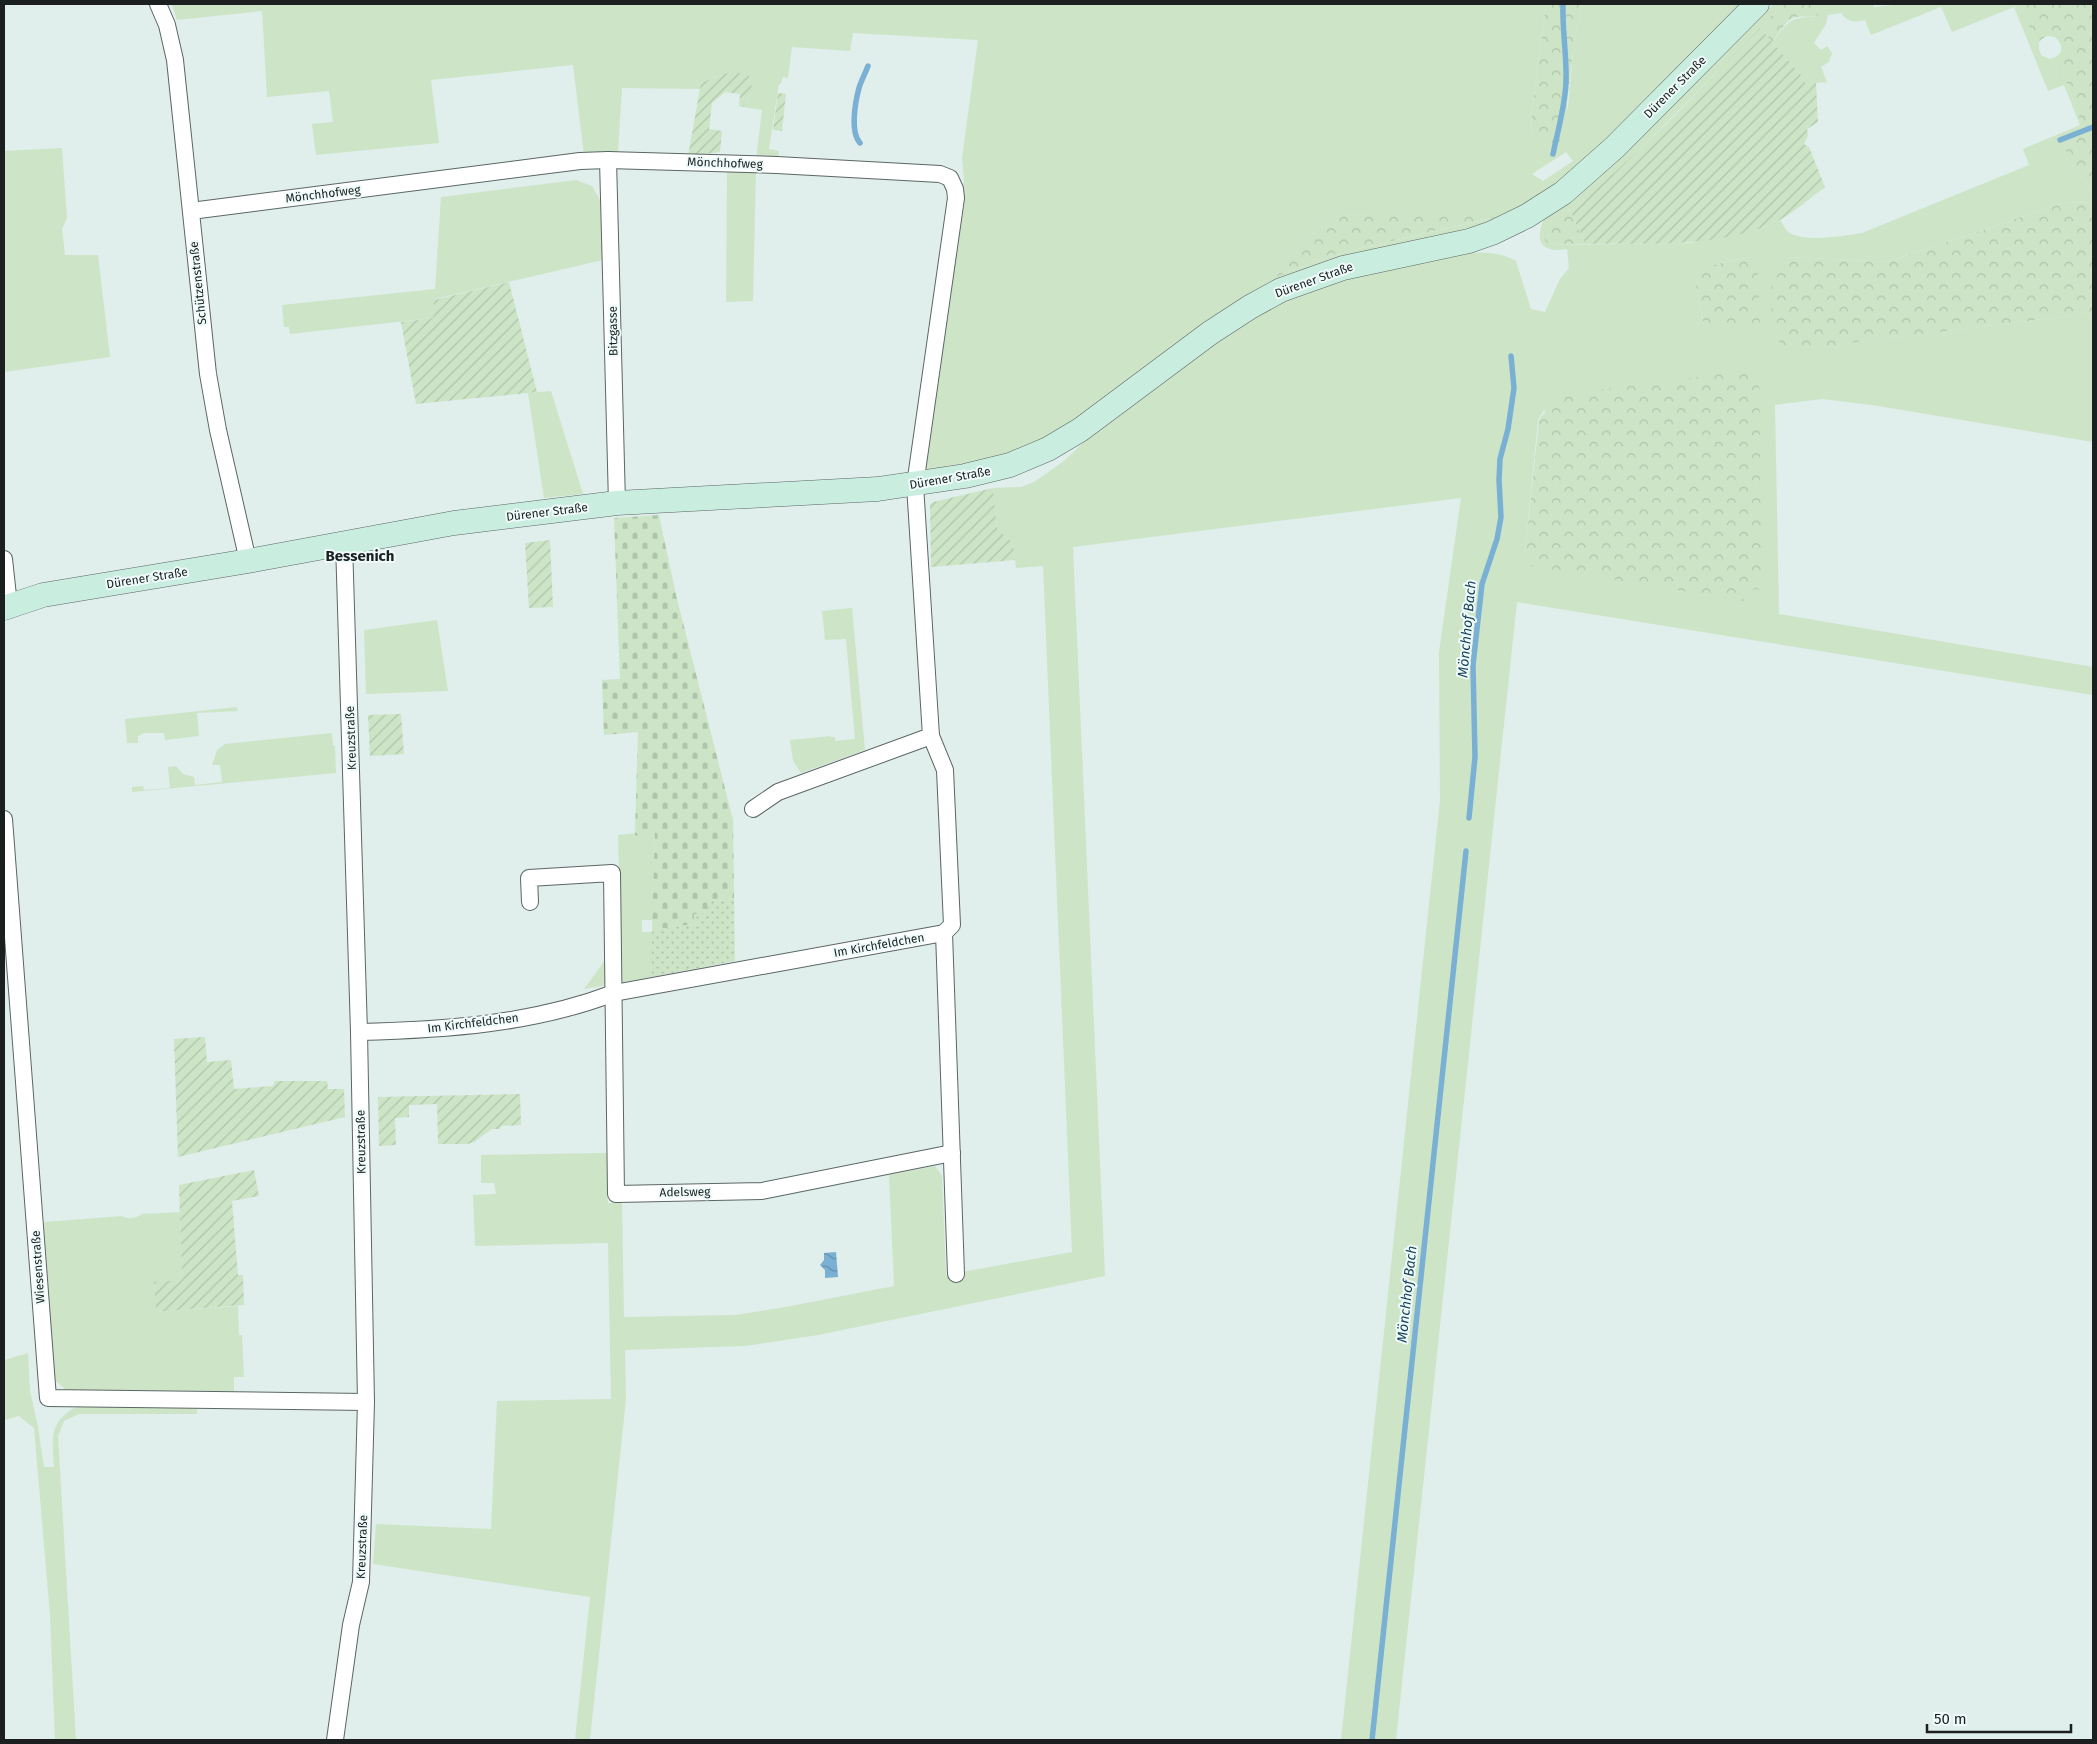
<svg xmlns="http://www.w3.org/2000/svg" width="2097" height="1744" font-family="'Fira Sans',sans-serif">
  <style>
    .grass { fill: #cde5c6; fill-rule: evenodd }
    .forest { fill: url(#forest-crowns) }
    .cemetery { fill: url(#cemetery-stones) }
    .park { fill: url(#park-dots) }
    .garden { fill: url(#garden-furrows) }
    .water { fill: url(#water-waves) }
    .lines { fill: none; stroke-linecap: round; stroke-linejoin: round }
    .stream { stroke: #7ab0d3; stroke-width: 5.5 }
    .street-casing { stroke: #5b6665; stroke-width: 18 }
    .secondary-casing { stroke: #5b6665; stroke-width: 25 }
    .street { stroke: #fff; stroke-width: 16 }
    .secondary { stroke: #c9edde; stroke-width: 24 }
    .labels { text-anchor: middle; dominant-baseline: central; stroke-width: 4; stroke-linejoin: round; paint-order: stroke }
    .street-label { font-size: 12px; fill: #1b1f1f; stroke: #eefbfa }
    .water-label { font-size: 14px; font-style: italic; fill: #123e56; stroke: #eefbfa }
    .quarter-label { font-size: 15px; font-weight: bold; fill: #1b1f1f; stroke: #eefbfa }
  </style>
  <defs>
    <pattern id="forest-crowns" width="20" height="18" patternUnits="userSpaceOnUse" patternTransform="scale(1.25)"><rect width="20" height="18" fill="#cde5c6"/><path d="M2 6a3 3 0 1 1 6 0M12 15a3 3 0 1 1 6 0" fill="none" stroke="#afc4aa"/></pattern>
    <pattern id="cemetery-stones" width="16" height="16" patternUnits="userSpaceOnUse" patternTransform="scale(1.25)"><rect width="16" height="16" fill="#cde5c6"/><path d="M2 7V4a2 2 0 0 1 4 0v3zM10 15v-3a2 2 0 0 1 4 0v3z" fill="#afc4aa"/></pattern>
    <pattern id="park-dots" width="8" height="8" patternUnits="userSpaceOnUse" patternTransform="scale(1.25)"><rect width="8" height="8" fill="#cde5c6"/><path d="M2 2h.1M6 6h.1" fill="none" stroke="#afc4aa" stroke-width="1.8" stroke-linecap="round"/></pattern>
    <pattern id="garden-furrows" width="10" height="10" patternUnits="userSpaceOnUse" patternTransform="scale(1.25)"><rect width="10" height="10" fill="#cde5c6"/><path d="M-1 1l2-2M0 10L10 0M9 11l2-2" fill="none" stroke="#afc4aa"/></pattern>
    <pattern id="water-waves" width="16" height="10" patternUnits="userSpaceOnUse" patternTransform="scale(1.25)"><rect width="16" height="10" fill="#7ab0d3"/><path d="M0 5q4-4 8 0t8 0" fill="none" stroke="#638fab"/></pattern>
  </defs>
  <rect width="100%" height="100%" fill="#e0eeec"/>
  <!-- grass -->
  <g class="grass">
    <path d="M172 4H1546L1530 127 1539 144 1545 146 1568 107 1574 43 1582 4H1744L1631 119 1548 192 1471 231 1342 259 1065 430 1004 459 928 472 925 468 964 182 962 158 978 40 853 33 850 51 792 47 788 78 783 77 781 84H779L769 149 779 151 778 161 756 160 762 110 743 107 751 95 720 75 701 83 700 89 622 88 618 152 584 155 573 65 431 80 439 143 316 155 312 124 333 122 329 91 267 97 262 11 177 20ZM1566 152 1573 161 1543 181 1532 174ZM1333 214 1492 218 1328 256 1255 285 1299 248Z"/>
    <path d="M1773 4H1783C1747 43 1709 80 1671 118 1634 155 1597 195 1551 222L1549 245 1689 243 1765 227 1780 219C1782 223 1785 229 1788 232 1805 243 1843 236 1862 233L2029 165 2023 149 2080 125 2064 85 2048 91 2014 7 1952 32 1941 7 1871 35 1865 20C1855 23 1847 22 1841 13L1828 15 1826 24 1814 43 1821 50 1827 46 1832 53 1829 62 1821 67 1827 82 1806 84 1801 75 1772 42C1788 23 1788 17 1814 17L1822 7V4H1873L1874 7 1904 4H2014L2039 42V49L2041 55 2050 59 2067 83 2082 127 2067 159 2093 192V202L2063 203 1887 262 1792 257 1781 261 1775 270 1818 347 2093 313V442L1872 405 1822 399 1775 405 1779 614 2093 667V695L1517 602 1396 1740H1341L1440 800 1439 652 1461 498 1073 547 1105 1276 818 1335 745 1346 625 1350 626 1399 590 1740H575L590 1597 373 1564 376 1524 491 1529 497 1401 611 1399 608 1243 475 1246 473 1195 496 1194 494 1183H481V1155L607 1153 608 1203H622L624 1317 736 1315 791 1306 894 1286 889 1175 935 1166 942 1176 946 1275 1072 1252 1043 566 1016 568 1013 543 997 530 993 488 1021 487 1034 482 1064 461 1103 424 1263 309 1332 280 1462 254C1480 251 1501 252 1516 261L1531 309 1545 312 1560 279 1569 268 1567 249C1562 249 1555 251 1550 249 1534 245 1540 225 1546 216L1641 136ZM1750 257 1705 330 1696 288 1713 265ZM1544 410 1755 589 1747 593 1744 601 1525 552 1538 420Z"/>
    <polygon points="62,148 67,218 62,229 65,255 98,255 110,357 4,372 4,151"/>
    <polygon points="756,171 753,301 726,302 727,172"/>
    <polygon points="576,180 592,186 600,200 603,260 435,299 433,318 290,334 289,327 284,327 282,305 435,289 441,197"/>
    <polygon points="551,391 583,494 544,498 528,393"/>
    <polygon points="852,608 865,750 801,773 793,761 790,740 831,736 831,737 835,737 835,741 855,739 846,639 825,640 822,611"/>
    <polygon points="437,620 448,691 366,694 364,630"/>
    <polygon points="237,707 238,711 197,713 199,736 165,740 164,733 144,733 138,736 138,743 127,743 125,719"/>
    <polygon points="332,733 333,746 335,746 336,773 132,792 132,787 143,786 144,790 170,788 168,767 176,766 183,774 194,777 195,785 222,782 220,765 212,765 217,750 225,744"/>
    <polygon points="655,831 653,920 642,920 642,932 653,932 652,977 584,989 621,939 618,835"/>
    <path d="M180 1212 182 1280 154 1283 157 1312 238 1306 239 1335H242L244 1377H234V1391L66 1390 54 1380 42 1225 45 1222 122 1216C128 1220 137 1218 142 1214Z"/>
    <path d="M28 1353 30 1391 38 1427 44 1467H54C52 1435 49 1422 79 1405L197 1406V1414H79L64 1421 58 1436 76 1740H55L50 1615 34 1428 19 1416 4 1420V1360Z"/>
  </g>
  <!-- forest -->
  <g class="forest">
    <polygon points="1546,4 1582,4 1574,43 1563,140 1551,145 1545,146 1539,144 1530,127"/>
    <path d="M1783 4H1822L1820 14C1812 19 1804 15 1795 17 1786 20 1778 34 1772 42L1760 28Z"/>
    <path d="M2014 4H2093V192L2067 159 2064 135 2082 127 2067 83 2050 59 2056 57 2061 52C2063 37 2048 30 2039 42Z"/>
    <path d="M2093 202V313L1819 347H1785C1782 345 1779 342 1777 338 1770 324 1767 273 1781 261 1783 259 1789 258 1792 257L1887 262 2063 203Z"/>
    <polygon points="1570,210 1585,244 1549,245 1544,239 1542,231 1550,222"/>
    <polygon points="1333,214 1495,217 1328,256 1253,286 1299,248"/>
    <polygon points="1750,257 1757,258 1760,325 1705,330 1696,288 1699,274 1713,265"/>
    <polygon points="1759,369 1762,590 1755,589 1747,593 1744,601 1531,566 1525,552 1539,420 1554,400 1565,394"/>
  </g>
  <!-- cemetery -->
  <polygon class="cemetery" points="659,515 676,595 733,820 734,898 708,901 708,913 695,924 652,930 655,831 636,836 635,834 638,732 604,735 602,680 620,679 614,518"/>
  <!-- park -->
  <polygon class="park" points="734,898 735,961 652,977 652,930 694,924 694,914 708,913 707,901"/>
  <!-- garden -->
  <g class="garden">
    <path d="M1760 28 1801 75 1806 84 1816 82 1818 122 1807 129 1808 135 1804 144 1809 147 1825 187C1806 201 1786 220 1764 227 1707 248 1644 243 1585 244L1570 210C1639 156 1699 90 1760 28Z"/>
    <polygon points="734,72 748,75 752,80 751,95 743,107 739,106 740,94 725,92 712,103 709,129 722,131 720,152 688,156 701,83 720,75"/>
    <polygon points="778,93 786,94 782,131 773,130"/>
    <polygon points="509,282 537,392 416,404 401,322 433,318 434,300"/>
    <polygon points="993,488 997,529 1013,543 1015,560 931,567 930,505 933,502"/>
    <polygon points="550,540 553,607 529,608 525,543"/>
    <polygon points="401,714 404,754 370,756 368,715"/>
    <polygon points="205,1037 207,1062 231,1060 234,1089 273,1086 275,1081 327,1081 328,1089 344,1089 345,1117 178,1157 174,1039"/>
    <polygon points="520,1094 521,1125 501,1126 500,1129 492,1129 474,1142 468,1144 438,1144 437,1104 409,1105 409,1117 395,1118 396,1145 379,1146 378,1097"/>
    <polygon points="254,1170 259,1196 232,1201 238,1275 243,1275 244,1305 156,1312 154,1282 182,1280 179,1185"/>
  </g>
  <!-- water -->
  <polygon class="water" points="836,1252 838,1277 825,1278 825,1270 820,1265 824,1260 824,1253"/>
  <g class="lines">
    <!-- stream -->
    <g class="stream">
      <polyline points="2060,140 2093,127"/>
      <path d="M860 143C850 132 855 103 859 88 861 81 865 74 868 66"/>
      <path d="M1553 154C1558 130 1565 106 1566 82 1567 56 1562 30 1563 4"/>
      <polyline points="1469,818 1475,757 1473,665 1482,584 1497,539 1501,517 1499,480 1500,459 1508,429 1514,388 1511,356"/>
      <polyline points="1372,1740 1466,851"/>
    </g>
    <defs>
      <g id="street">
        <polyline points="158,4 167,25 175,60 208,374 218,430 248,561"/>
        <polyline points="608,160 617,503"/>
        <polyline points="191,211 580,161 608,160 777,165 940,174 950,178 955,189 956,198 915,485 931,736 778,792 753,809"/>
        <polyline points="4,559 9,605"/>
        <polyline points="4,819 48,1398 366,1402"/>
        <polyline points="530,902 529,878 612,873 616,1194 762,1191 952,1153"/>
        <polyline points="944,933 956,1274"/>
        <path d="M359 1032C445 1030 533 1024 614 993L944 933 952 925 945 770 931 736"/>
        <polyline points="335,1740 351,1625 361,1582 366,1402 359,1032 344,543"/>
      </g>
      <polyline id="secondary" points="4,608 43,595 248,561 454,523 617,503 878,489 965,476 1010,465 1048,449 1080,430 1210,333 1250,307 1281,290 1343,268 1469,241 1492,233 1527,216 1563,193 1615,147 1757,4"/>
    </defs>
    <!-- street casing -->
    <use href="#street" class="street-casing"/>
    <!-- secondary casing -->
    <use href="#secondary" class="secondary-casing"/>
    <!-- street -->
    <use href="#street" class="street"/>
    <!-- secondary -->
    <use href="#secondary" class="secondary"/>
  </g>
  <g class="labels">
    <!-- street labels -->
    <g class="street-label">
      <text transform="translate(1675 87) rotate(-45)">Dürener Straße</text>
      <text transform="translate(725 163) rotate(2)">Mönchhofweg</text>
      <text transform="translate(323 194) rotate(-7)">Mönchhofweg</text>
      <text transform="translate(1314 280) rotate(-20)">Dürener Straße</text>
      <text transform="translate(198 283) rotate(-96)">Schützenstraße</text>
      <text transform="translate(613 331) rotate(-91)">Bitzgasse</text>
      <text transform="translate(950 478) rotate(-10)">Dürener Straße</text>
      <text transform="translate(547 512) rotate(-7)">Dürener Straße</text>
      <text transform="translate(147 578) rotate(-9)">Dürener Straße</text>
      <text transform="translate(351 738) rotate(-92)">Kreuzstraße</text>
      <text transform="translate(879 945) rotate(-10)">Im Kirchfeldchen</text>
      <text transform="translate(473 1023) rotate(-7)">Im Kirchfeldchen</text>
      <text transform="translate(361 1142) rotate(-91)">Kreuzstraße</text>
      <text transform="translate(685 1192) rotate(-1)">Adelsweg</text>
      <text transform="translate(38 1267) rotate(-94)">Wiesenstraße</text>
      <text transform="translate(362 1547) rotate(-88)">Kreuzstraße</text>
    </g>
    <!-- water labels -->
    <g class="water-label">
      <text transform="translate(1467 629) rotate(-85)">Mönchhof Bach</text>
      <text transform="translate(1407 1294) rotate(-84)">Mönchhof Bach</text>
    </g>
    <!-- quarter labels -->
    <g class="quarter-label">
      <text x="360" y="556">Bessenich</text>
    </g>
  </g>
  <!-- border -->
  <rect width="2097" height="1744" fill="none" stroke="#1b1f1f" stroke-width="10"/>
  <!-- scale -->
  <path d="M1927 1724v8h144v-8" fill="none" stroke="#1b1f1f" stroke-width="2.5"/>
  <text x="1934" y="1724" font-size="15" fill="#1b1f1f" stroke="#eefbfa" stroke-width="4" paint-order="stroke">50 m</text>
</svg>
